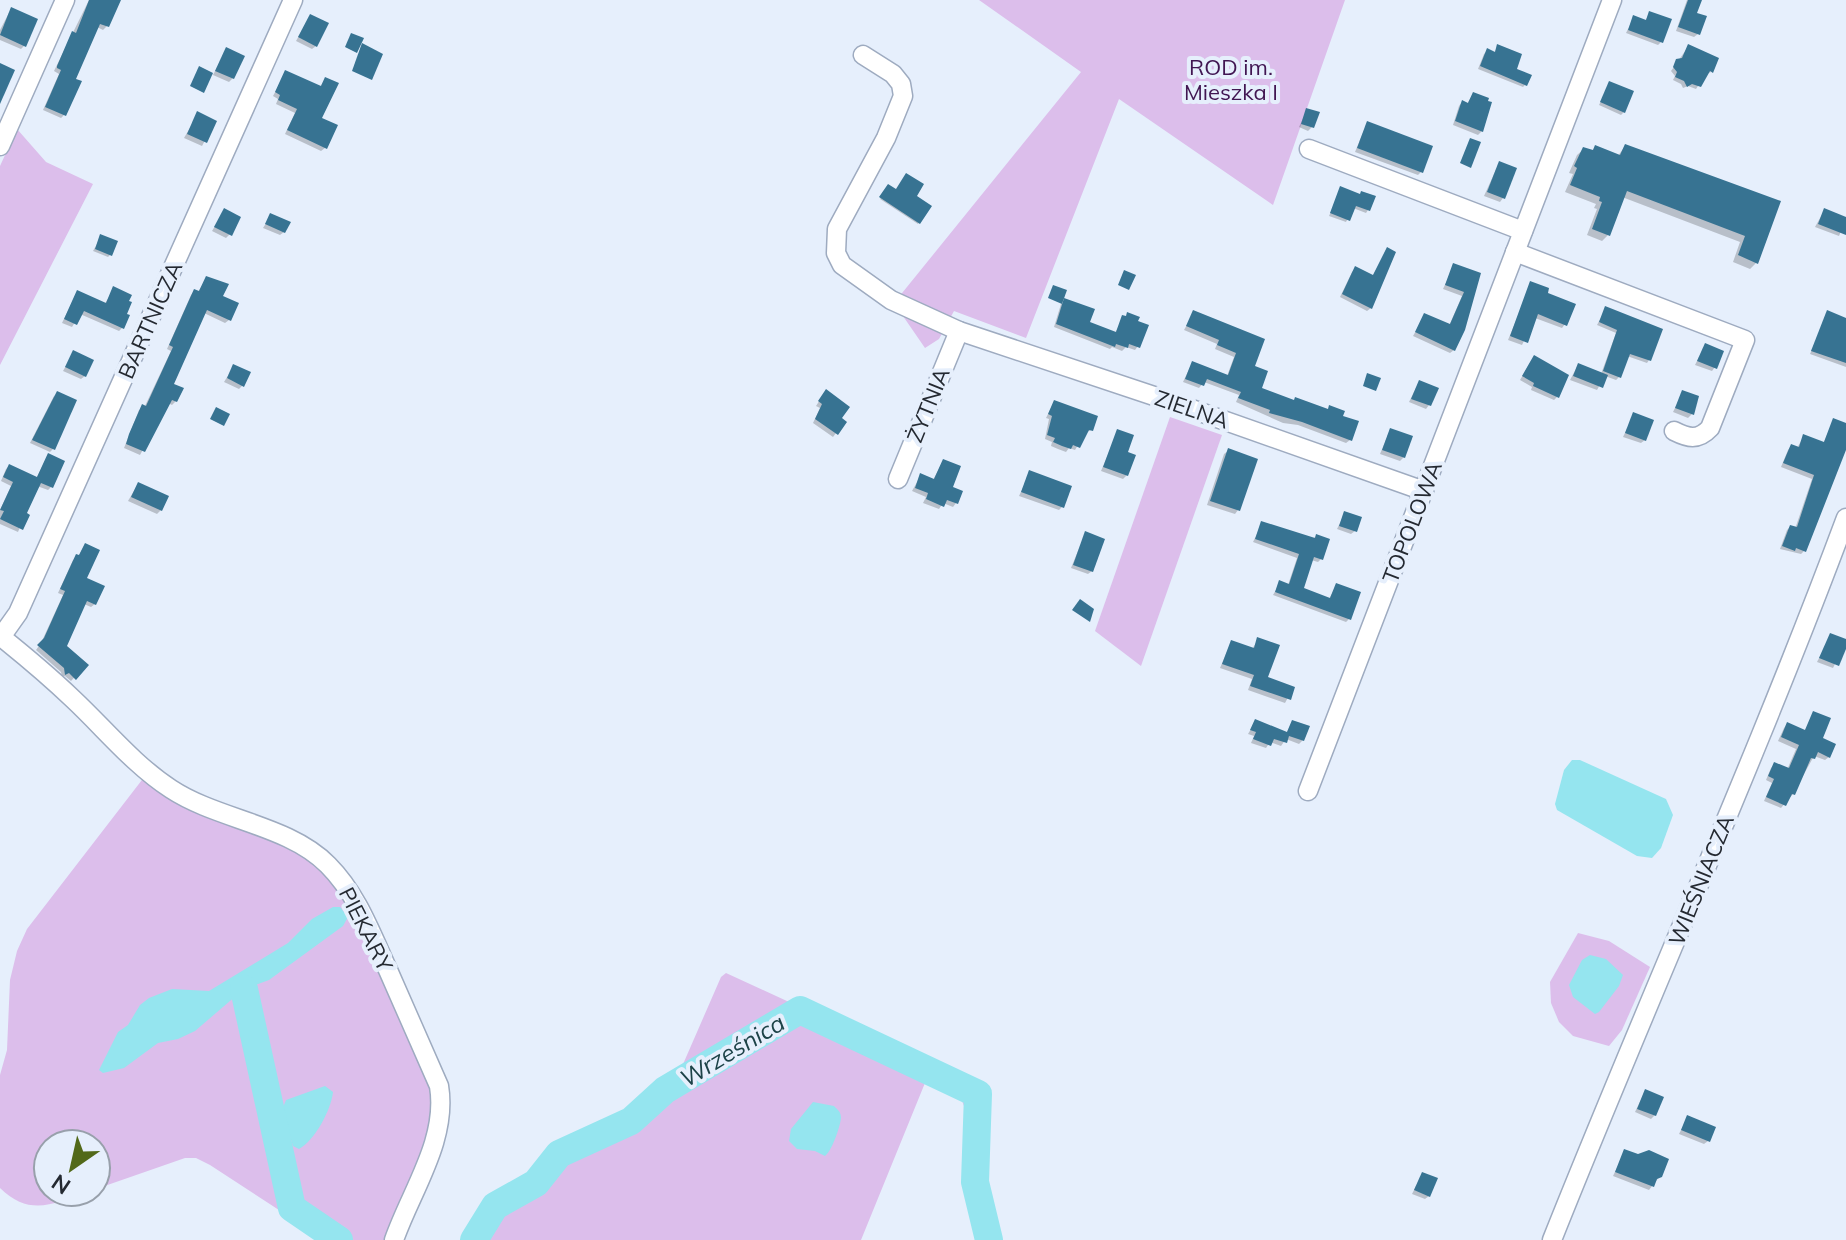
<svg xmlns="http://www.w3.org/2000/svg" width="1846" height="1240" font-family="Mulish,sans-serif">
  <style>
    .green { fill: #dcbeeb }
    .water { fill: #95e5ef }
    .shadow { fill: #0003 }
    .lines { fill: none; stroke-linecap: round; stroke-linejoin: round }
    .river { stroke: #95e5ef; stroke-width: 28 }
    .building { fill: #377392 }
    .street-casing { stroke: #9eabc0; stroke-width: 21 }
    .street { stroke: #fff; stroke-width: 18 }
    .labels { text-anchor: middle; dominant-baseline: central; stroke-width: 8; stroke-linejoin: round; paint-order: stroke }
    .park-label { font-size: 22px; fill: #411652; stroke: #e6effc }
    .street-label { font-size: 22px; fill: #242931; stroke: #e6effc }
    .water-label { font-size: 24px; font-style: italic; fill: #1d4348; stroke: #e6effc }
  </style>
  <rect width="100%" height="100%" fill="#e6effc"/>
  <!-- green -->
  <g class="green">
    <polygon points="979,0 1345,0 1273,205 1119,99 1026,338 954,311 939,339 925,348 894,303 1081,72"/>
    <polygon points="17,129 46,162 93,184 0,365 0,166"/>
    <polygon points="1170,417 1222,435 1141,666 1095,631"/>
    <path d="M145 776 301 852 341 888 431 1082C443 1135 408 1192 388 1240H325L210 1165 196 1158H185L96 1189V1144H48V1192H87C53 1204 30 1217 0 1188V1075L7 1050 10 980 17 951 27 929Z"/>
    <polygon points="1578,933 1609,941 1650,967 1622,1030 1609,1046 1573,1036 1559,1022 1551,1003 1550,982"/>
    <polygon points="726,973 980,1090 980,1181 993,1240 980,1240 968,1193 964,1106 961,1098 927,1078 861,1240 470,1240 493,1203 535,1179 556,1151 611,1127 609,1134 633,1125 668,1092 685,1082 677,1078 721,977"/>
  </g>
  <!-- water -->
  <g class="water">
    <polygon points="1572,760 1580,760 1666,799 1673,815 1661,848 1652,858 1637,856 1557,810 1555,804 1564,770"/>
    <polygon points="333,907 340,907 348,917 343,926 269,980 244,989 195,1031 178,1039 158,1043 124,1068 103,1073 99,1070 118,1032 128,1025 140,1005 149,998 172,989 209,991 288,943 312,919"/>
    <polygon points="1590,955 1606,959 1623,975 1619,986 1599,1012 1595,1014 1573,997 1569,985 1582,960"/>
    <path d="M325 1086 333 1092C331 1110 315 1140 299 1149L293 1146 282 1110 286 1100Z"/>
    <path d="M813 1102 834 1106C838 1110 841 1112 841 1118 840 1127 832 1151 825 1156L815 1151 797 1149 789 1141 791 1129Z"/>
  </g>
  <!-- shadow -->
  <g class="shadow">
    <polygon points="89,0 118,0 107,26 103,30 97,27 73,80 64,115 61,118 43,110 59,74 54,71"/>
    <polygon points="1687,0 1700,0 1695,14 1698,34 1694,37 1676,31"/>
    <polygon points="11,9 24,46 21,49 0,40 0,30"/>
    <polygon points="1650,13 1661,42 1658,45 1626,33 1634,17 1645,21"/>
    <polygon points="310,16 316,46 312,49 296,41"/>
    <polygon points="1498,46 1525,85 1523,87 1478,69 1484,54 1487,51 1494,53"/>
    <polygon points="1688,47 1711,72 1706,74 1696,89 1688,86 1683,88 1681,84 1673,80 1675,76 1671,71"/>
    <polygon points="226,50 233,78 229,82 213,75"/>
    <polygon points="286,72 320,87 325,79 320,119 325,148 321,151 285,134 295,113 276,104 278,99 273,96"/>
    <polygon points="1610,83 1624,112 1621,115 1599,105"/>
    <polygon points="1473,94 1482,131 1478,135 1453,125 1459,106 1462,102 1467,104"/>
    <polygon points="1307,110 1312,127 1308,131 1299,127"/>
    <polygon points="198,114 215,122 202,146 184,138"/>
    <polygon points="1367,123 1421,172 1418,175 1355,152"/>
    <polygon points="1625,146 1779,203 1756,263 1750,269 1733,262 1740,242 1622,197 1608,235 1602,241 1587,235 1597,209 1594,208 1596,204 1565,192 1573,174 1569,173 1577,155 1584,149 1591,152 1595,147 1618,156"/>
    <polygon points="1499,163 1503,198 1500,202 1484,196"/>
    <polygon points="888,187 914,197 929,206 918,224 880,199"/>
    <polygon points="1341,189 1358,196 1368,210 1366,213 1353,208 1346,222 1329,216"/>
    <polygon points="224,211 230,234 226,238 212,231"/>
    <polygon points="1824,211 1846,219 1839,236 1815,227"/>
    <polygon points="271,215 284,232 280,235 263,228"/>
    <polygon points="101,237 110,255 108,257 93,251"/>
    <polygon points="1387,250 1371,308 1367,311 1340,297 1352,272 1355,269 1372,277"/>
    <polygon points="1454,265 1479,275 1454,350 1450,353 1413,336 1425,315 1449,326 1462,296 1443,289"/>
    <polygon points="206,279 229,320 225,323 204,313 171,385 176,401 172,405 168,403 140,455 124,448 139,410 144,408 171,351 167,349 191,295 195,291 198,292"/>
    <polygon points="1531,284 1545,294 1565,324 1562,328 1535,318 1522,345 1508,340"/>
    <polygon points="114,289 122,328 119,331 80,314 72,327 62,323 75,296 104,305"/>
    <polygon points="1065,301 1088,323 1115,333 1123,318 1138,346 1135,350 1126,347 1122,351 1112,347 1110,349 1054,327 1061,304"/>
    <polygon points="1606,308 1649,360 1647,363 1627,356 1619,377 1616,380 1605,376 1597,390 1570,380 1578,365 1601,374 1616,333 1597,325"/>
    <polygon points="1194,312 1252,367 1259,390 1340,417 1350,440 1346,443 1298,425 1283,423 1236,402 1239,395 1204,382 1199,388 1183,382 1192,363 1227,376 1234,357 1215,349 1217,344 1184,330"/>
    <polygon points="1828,313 1846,327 1846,367 1810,354"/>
    <polygon points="1705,345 1715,367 1712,371 1695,365"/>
    <polygon points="73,353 85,376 81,379 63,371"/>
    <polygon points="1531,361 1557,397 1554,400 1531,390 1532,387 1520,380"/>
    <polygon points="234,366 243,385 239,389 224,382"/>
    <polygon points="1419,382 1429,405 1426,409 1409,402"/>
    <polygon points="1683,392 1692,414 1688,418 1673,412"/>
    <polygon points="823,395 839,418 836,433 833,437 813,423 820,408 816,406"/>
    <polygon points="54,396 53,449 50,452 30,443"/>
    <polygon points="1054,402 1091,430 1085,433 1075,450 1069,448 1066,452 1058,449 1051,446 1052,442 1045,439 1049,419 1046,418"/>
    <polygon points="1634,414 1645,440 1641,443 1623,437"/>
    <polygon points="1833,421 1846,425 1846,443 1804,551 1801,554 1780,549 1787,530 1790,527 1795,529 1812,479 1781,467 1788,450 1791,446 1797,448 1804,436 1823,444"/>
    <polygon points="1390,430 1404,457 1400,461 1380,454"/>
    <polygon points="1118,431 1125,453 1127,475 1123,479 1101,471"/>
    <polygon points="1228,451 1238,510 1235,514 1207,505 1224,454"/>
    <polygon points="48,455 51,487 48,490 37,486 18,532 0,524 0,510 11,486 1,481 6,469 9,466 36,479"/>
    <polygon points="943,461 956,503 953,507 943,503 939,509 923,503 926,497 912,491 921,475 933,480"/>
    <polygon points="1030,473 1062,507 1059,510 1019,496"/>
    <polygon points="138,484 161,510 157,514 128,501"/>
    <polygon points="1345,513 1355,531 1351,534 1337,529"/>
    <polygon points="1262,524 1313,539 1316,536 1321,559 1318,562 1311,560 1301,589 1329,599 1336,586 1349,619 1346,622 1273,595 1280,583 1288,585 1297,558 1253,542"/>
    <polygon points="1085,534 1092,571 1088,574 1071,568"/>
    <polygon points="85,545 85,579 95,604 91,607 84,604 65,646 86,665 71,681 65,676 62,677 61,672 36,650 41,643 63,595 58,593 73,560 78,557"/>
    <polygon points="1831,635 1846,642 1833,668 1817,662"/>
    <polygon points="1258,640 1266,679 1293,688 1285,703 1248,690 1252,679 1220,668 1231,642 1252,649"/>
    <polygon points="1814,713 1820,739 1829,757 1825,760 1814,756 1793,794 1781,808 1764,801 1772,783 1766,780 1771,768 1774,765 1787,770 1796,749 1778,741 1784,728 1787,724 1804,732"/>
    <polygon points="1255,722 1286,734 1292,722 1303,740 1299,744 1286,739 1281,746 1270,742 1266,748 1251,743 1254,736 1248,734"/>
    <polygon points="1645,1091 1655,1115 1651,1119 1635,1112"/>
    <polygon points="1688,1117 1708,1141 1704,1144 1679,1134"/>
    <polygon points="1625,1151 1660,1176 1649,1190 1613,1176"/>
    <polygon points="1422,1174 1429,1196 1425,1199 1412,1194"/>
  </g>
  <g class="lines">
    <!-- river -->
    <g class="river">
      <polyline points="244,989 292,1208 339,1240"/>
      <polyline points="474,1240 495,1206 536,1183 559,1154 631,1121 665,1090 800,1010 978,1094 975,1182 989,1240"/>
    </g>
  </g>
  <!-- building -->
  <g class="building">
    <polygon points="89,0 121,0 109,27 100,24 76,79 82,81 66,116 45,107 61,70 57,68 57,66 72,31 76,33"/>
    <polygon points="1688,0 1702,0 1697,13 1707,16 1700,35 1678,27"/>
    <polygon points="11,7 38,19 26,47 0,35"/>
    <polygon points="1649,11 1672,19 1663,43 1628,30 1633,15 1646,20"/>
    <polygon points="310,14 329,23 317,47 298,37"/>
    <polygon points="351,33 364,38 357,53 345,47"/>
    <polygon points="362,43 383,54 372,80 352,71"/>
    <polygon points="1497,44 1522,54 1517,69 1532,75 1527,86 1480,66 1487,48 1495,52"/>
    <polygon points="1688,44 1719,58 1713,73 1710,71 1701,87 1692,84 1687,87 1684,81 1675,77 1677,72 1673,67 1676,59 1682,58"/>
    <polygon points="226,47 245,56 234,79 215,71"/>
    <polygon points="0,63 15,70 0,104"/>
    <polygon points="199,66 213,73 204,93 190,86"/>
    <polygon points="285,70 321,86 325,77 339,83 322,118 338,125 327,149 287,130 297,109 278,100 280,95 275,92"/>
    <polygon points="1609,81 1634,91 1625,113 1600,102"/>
    <polygon points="1473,92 1489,98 1488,101 1492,102 1483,132 1455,121 1462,100 1468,103"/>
    <polygon points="1306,108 1320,112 1314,128 1301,124"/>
    <polygon points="197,111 217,121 207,143 187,134"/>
    <polygon points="1367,121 1433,146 1423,173 1357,148"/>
    <polygon points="1470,138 1481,142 1471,168 1460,163"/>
    <polygon points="1625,144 1781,201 1758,264 1738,255 1745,236 1627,191 1610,236 1592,229 1602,202 1599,201 1600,197 1570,185 1577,168 1574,166 1583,147 1593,150 1595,145 1620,155"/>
    <polygon points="1499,161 1517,168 1505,199 1487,192"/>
    <polygon points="906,173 924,184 917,196 932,206 920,224 879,197 888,184 896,189"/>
    <polygon points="1340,186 1360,194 1361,191 1376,196 1370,211 1356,206 1350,221 1330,213"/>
    <polygon points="224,208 241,217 232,236 214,227"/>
    <polygon points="1824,208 1846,217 1846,235 1818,224"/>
    <polygon points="270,213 291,222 285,233 265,224"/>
    <polygon points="100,234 118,241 112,256 95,249"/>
    <polygon points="1387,247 1396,252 1372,309 1342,294 1355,266 1373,275"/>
    <polygon points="1453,263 1481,273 1465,330 1455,351 1415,332 1424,313 1450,324 1464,292 1445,285"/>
    <polygon points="1124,270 1136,275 1129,290 1118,285"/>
    <polygon points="206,276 229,284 223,296 239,303 231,321 207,310 174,384 184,388 177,402 172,400 145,452 126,444 129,434 142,404 146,406 173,347 169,345 194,289 199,291"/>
    <polygon points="1530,281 1549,288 1548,293 1576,304 1567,326 1538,314 1528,343 1510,336"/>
    <polygon points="1053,285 1067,290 1062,304 1048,298"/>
    <polygon points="113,286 132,295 129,301 132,302 127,314 130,315 124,329 84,311 77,325 64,319 77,290 106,303"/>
    <polygon points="1064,298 1095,309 1090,322 1116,332 1122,315 1126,316 1127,312 1140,317 1138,321 1149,325 1140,348 1129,344 1128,348 1116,344 1115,347 1056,324"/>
    <polygon points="1605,306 1663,329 1651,361 1630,354 1621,378 1603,371 1617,330 1599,322"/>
    <polygon points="1193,310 1265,339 1255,366 1268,371 1262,388 1294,400 1295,397 1328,409 1329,405 1345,411 1343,416 1359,421 1352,441 1302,422 1269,413 1270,410 1238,398 1241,392 1207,379 1204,386 1185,379 1192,361 1228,375 1236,353 1217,345 1219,340 1186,326"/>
    <polygon points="1827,310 1846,318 1846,363 1811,351"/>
    <polygon points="1705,343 1724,351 1717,369 1697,361"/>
    <polygon points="73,350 94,360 86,377 65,367"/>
    <polygon points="1534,355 1569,375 1559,398 1533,386 1534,383 1522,376"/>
    <polygon points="1578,363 1608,375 1603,388 1573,376"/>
    <polygon points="233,364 251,372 244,387 227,378"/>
    <polygon points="1367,373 1381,378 1376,391 1363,386"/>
    <polygon points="1419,380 1439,388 1431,406 1411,399"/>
    <polygon points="826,389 850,407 842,418 847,422 838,435 815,419 822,404 818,401"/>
    <polygon points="1682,390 1699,396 1694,415 1675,408"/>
    <polygon points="57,391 77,400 55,450 32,440"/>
    <polygon points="1054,400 1098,416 1093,431 1089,430 1080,448 1073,445 1071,449 1062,446 1053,442 1055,438 1047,435 1052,416 1048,414"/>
    <polygon points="216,407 230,414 224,426 210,419"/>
    <polygon points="1633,412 1654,420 1646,441 1625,433"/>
    <polygon points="1833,418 1846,423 1846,450 1806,552 1796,548 1795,551 1782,546 1790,525 1797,527 1814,475 1783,463 1791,444 1799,447 1803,434 1824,442"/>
    <polygon points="1390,428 1413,436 1405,458 1382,450"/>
    <polygon points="1117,429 1134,435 1128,452 1136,455 1128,476 1103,467"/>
    <polygon points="1228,448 1258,459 1240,511 1210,501"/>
    <polygon points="48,453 65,461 53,488 41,483 27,513 30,515 23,530 0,519 4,511 0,510 13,482 3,477 9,464 37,477"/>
    <polygon points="943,459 961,466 953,487 963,491 958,504 947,500 944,507 926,499 928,493 915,488 920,473 934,479"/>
    <polygon points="1029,470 1072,486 1064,508 1021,492"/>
    <polygon points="138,482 169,496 162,511 131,497"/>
    <polygon points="1344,511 1362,517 1357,532 1339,526"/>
    <polygon points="1261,521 1315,538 1316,534 1330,539 1323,560 1314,557 1304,588 1330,598 1336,583 1361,592 1351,620 1275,592 1279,580 1289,584 1299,554 1255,539"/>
    <polygon points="1085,531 1105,539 1093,572 1073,565"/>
    <polygon points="85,543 100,550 87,578 105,586 96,605 87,601 67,646 89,665 76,680 69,673 65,675 64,668 37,645 44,638 65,591 60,589 76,554 79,555"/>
    <polygon points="1080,599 1094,609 1090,622 1072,610"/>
    <polygon points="1830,633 1846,639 1846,649 1839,666 1819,658"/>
    <polygon points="1257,637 1280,645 1268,677 1295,687 1291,700 1250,686 1254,675 1222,664 1231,640 1254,648"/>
    <polygon points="1813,711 1831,718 1823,738 1836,744 1830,758 1818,752 1815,759 1811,758 1795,795 1792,794 1786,806 1766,797 1774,779 1768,776 1774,762 1789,768 1799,745 1781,737 1787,722 1805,730"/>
    <polygon points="1255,719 1287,732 1292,720 1310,726 1304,741 1289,736 1287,743 1274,739 1271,746 1253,739 1256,732 1250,730"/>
    <polygon points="1645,1089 1664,1097 1656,1116 1637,1109"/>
    <polygon points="1687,1115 1716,1127 1710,1142 1681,1130"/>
    <polygon points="1624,1149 1638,1154 1649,1150 1669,1159 1662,1177 1657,1179 1654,1187 1615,1172"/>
    <polygon points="1422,1172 1438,1178 1430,1197 1414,1190"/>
  </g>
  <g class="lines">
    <defs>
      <g id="street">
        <polyline points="863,55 893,74 901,84 903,96 886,138 837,229 836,253 842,265 891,300 959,331 1169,401 1424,491"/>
        <polyline points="0,146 65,0"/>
        <polyline points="1309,149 1523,231"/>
        <path d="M1515 252 1745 340 1710 428C1698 441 1688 438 1674 431"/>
        <polyline points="898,479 959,331"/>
        <path d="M0 636C25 656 50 677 73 699 105 729 134 765 171 789 218 820 289 825 328 865 357 894 371 933 388 970 405 1008 422 1047 439 1086 448 1140 411 1191 394 1240"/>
        <polyline points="1,637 18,613 293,0"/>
        <polyline points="1308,791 1612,0"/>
        <path d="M1552 1240C1648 999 1755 762 1846 518"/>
      </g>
    </defs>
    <!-- street casing -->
    <use href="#street" class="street-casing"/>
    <!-- street -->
    <use href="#street" class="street"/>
  </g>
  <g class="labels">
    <!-- park labels -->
    <g class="park-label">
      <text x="1231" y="67">ROD im.<tspan x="1231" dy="25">Mieszka I</tspan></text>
    </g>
    <!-- street labels -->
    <g class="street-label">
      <text transform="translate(150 320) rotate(-66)">BARTNICZA</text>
      <text transform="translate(928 405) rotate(-68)">ŻYTNIA</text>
      <text transform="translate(1192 409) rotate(19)">ZIELNA</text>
      <text transform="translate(1412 522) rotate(-69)">TOPOLOWA</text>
      <text transform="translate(1701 880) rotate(-68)">WIEŚNIACZA</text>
      <text transform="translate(366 929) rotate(63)">PIEKARY</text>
    </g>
    <!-- water labels -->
    <g class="water-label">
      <text transform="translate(732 1050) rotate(-31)">Wrześnica</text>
    </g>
  </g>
  <!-- north arrow -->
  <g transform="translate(72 1168) rotate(214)"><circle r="38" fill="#e6effc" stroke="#98a0ab" stroke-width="2"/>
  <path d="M0-6L14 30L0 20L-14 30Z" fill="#526919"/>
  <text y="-12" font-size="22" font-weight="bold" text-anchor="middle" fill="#242931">N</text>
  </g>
</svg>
